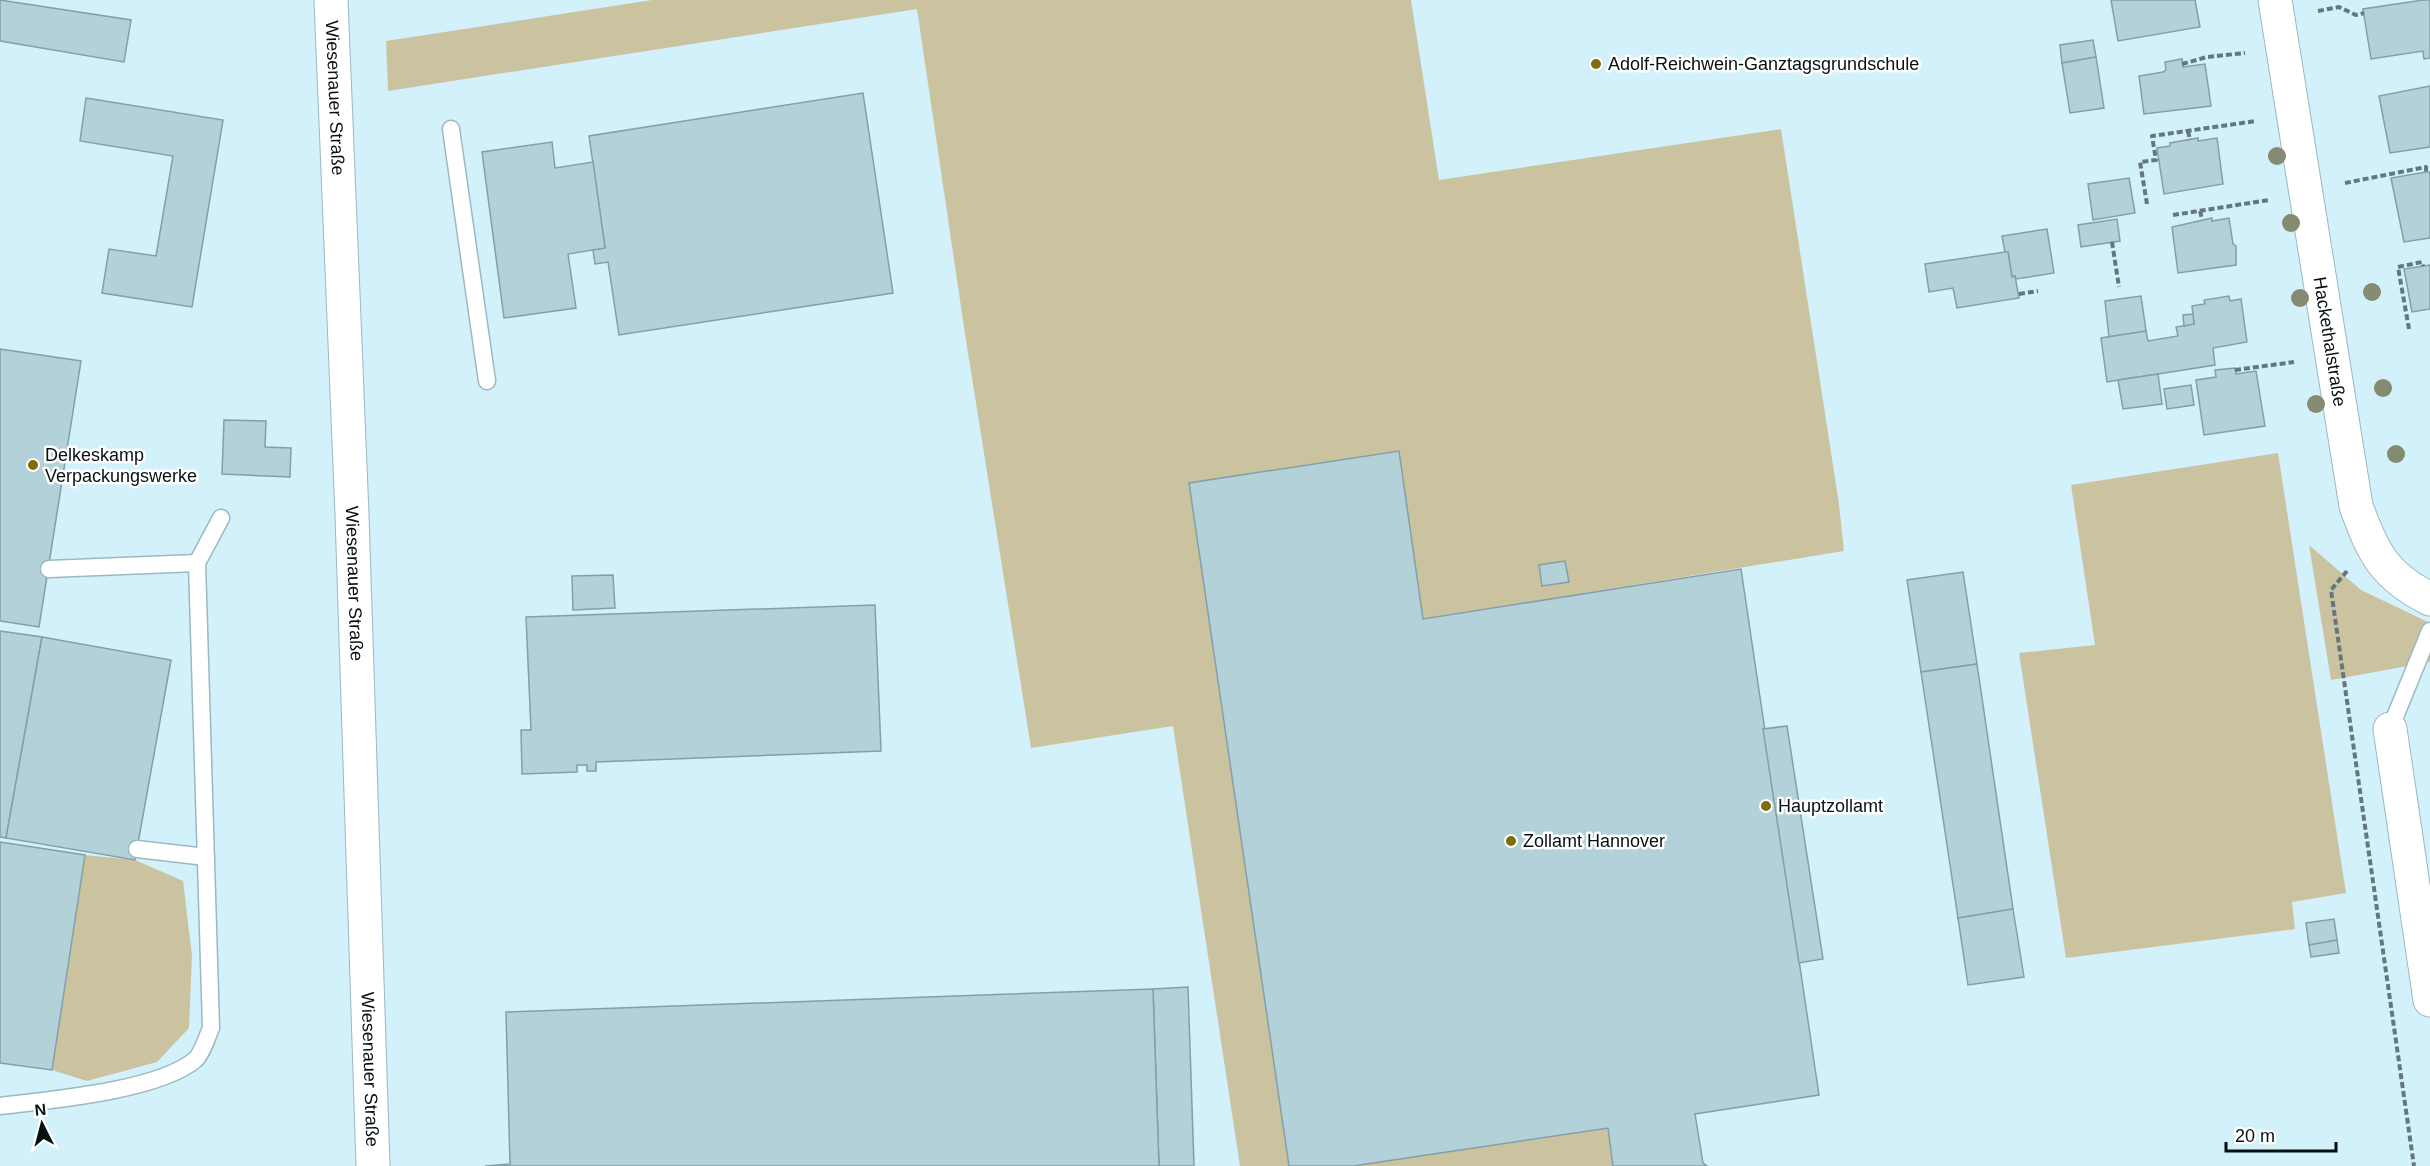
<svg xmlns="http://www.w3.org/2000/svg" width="2430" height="1166" font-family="Helvetica,sans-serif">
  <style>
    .green { fill: #cbc39f }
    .building { fill: #b3d1d9; stroke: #839fa7; stroke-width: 1.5 }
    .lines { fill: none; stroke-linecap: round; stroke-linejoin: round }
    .service-casing { stroke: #9cb8c1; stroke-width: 19 }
    .minor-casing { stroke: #9cb8c1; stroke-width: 35 }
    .path { stroke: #64777c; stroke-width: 4; stroke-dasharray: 6 3; stroke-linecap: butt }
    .service { stroke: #fff; stroke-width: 16 }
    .minor { stroke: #fff; stroke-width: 33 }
    .tree { fill: #848b70 }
    .poi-dot { fill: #7f6d09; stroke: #fff; stroke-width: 2 }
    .labels { text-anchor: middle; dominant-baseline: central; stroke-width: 5; stroke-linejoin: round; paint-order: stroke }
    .poi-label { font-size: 18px; fill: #061012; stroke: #fff; text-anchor: start }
    .street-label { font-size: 18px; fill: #061012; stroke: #fff }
  </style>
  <rect width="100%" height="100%" fill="#d3f1fa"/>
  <!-- green -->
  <g class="green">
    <polygon points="652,0 1411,0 1439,180 1781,129 1839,504 1844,551 1423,619 1399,451 1189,483 1289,1166 1240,1166 1173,726 1031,748 965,334 917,9 388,91 386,41"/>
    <polygon points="2278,453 2346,893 2292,902 2295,929 2066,958 2019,653 2095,645 2071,485"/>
    <polygon points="2309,545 2361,590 2430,623 2430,662 2331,680"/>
    <polygon points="85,855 135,860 183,881 192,956 189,1028 157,1062 87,1081 52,1070"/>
    <polygon points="1608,1128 1613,1166 1353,1166"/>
  </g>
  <!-- building -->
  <g class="building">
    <polygon points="0,0 131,20 124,62 0,41"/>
    <polygon points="2111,0 2195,0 2200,27 2118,41"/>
    <polygon points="2423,0 2430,0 2430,58 2424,59 2423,51 2371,59 2363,9"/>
    <polygon points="2093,40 2096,57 2062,63 2060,45"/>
    <polygon points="2096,57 2104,108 2070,113 2062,63"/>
    <polygon points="2182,59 2183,67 2205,64 2211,106 2144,114 2139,76 2163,72 2166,70 2165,62"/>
    <polygon points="2430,86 2430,147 2390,153 2379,96"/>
    <polygon points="863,93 893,293 619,335 608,262 595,264 593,250 605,248 589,136"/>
    <polygon points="86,98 223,120 192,307 102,293 109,249 156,256 173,156 80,141"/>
    <polygon points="2198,138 2198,141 2217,138 2223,184 2164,194 2157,148 2170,146 2170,143"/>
    <polygon points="552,142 555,168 593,162 605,248 568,254 576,308 504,318 482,152"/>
    <polygon points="2426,172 2430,172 2430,238 2404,242 2391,178"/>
    <polygon points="2129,178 2135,213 2093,220 2088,184"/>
    <polygon points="2212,218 2212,221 2229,218 2233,244 2236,246 2236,265 2178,273 2172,227"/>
    <polygon points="2117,219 2120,241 2081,247 2078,225"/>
    <polygon points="2047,229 2054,273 2016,279 2015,276 2012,277 2008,252 2005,252 2002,236"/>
    <polygon points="2005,252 2008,252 2012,277 2015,276 2019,298 1957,308 1953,288 1929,292 1925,264"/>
    <polygon points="2430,265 2430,309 2412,312 2404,269"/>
    <polygon points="2141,296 2146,331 2109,337 2105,301"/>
    <polygon points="2229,296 2230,301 2241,299 2247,342 2213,348 2215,365 2107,382 2101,338 2146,331 2148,341 2178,336 2176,327 2194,324 2192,306 2205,304 2204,300"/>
    <polygon points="2193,314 2194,324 2184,326 2183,315"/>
    <polygon points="0,349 81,361 39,627 0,621"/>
    <polygon points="2235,368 2236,374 2256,371 2265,426 2204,435 2196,380 2216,377 2215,370"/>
    <polygon points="2158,374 2162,404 2123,409 2118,380"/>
    <polygon points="2191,385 2194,405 2167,409 2164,389"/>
    <polygon points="224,420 266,421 265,447 291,448 290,477 222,474"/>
    <polygon points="1399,451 1423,619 1741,569 1819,1095 1695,1114 1703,1163 1707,1166 1613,1166 1608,1128 1353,1166 1289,1166 1189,483"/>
    <polygon points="1565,561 1569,582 1542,586 1539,565"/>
    <polygon points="1963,572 1977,664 1921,672 1907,580"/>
    <polygon points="613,575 615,608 573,610 572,576"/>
    <polygon points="875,605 881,751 596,762 596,771 587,771 587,765 577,765 577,772 522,774 521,730 531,730 526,617"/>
    <polygon points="0,631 42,637 6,838 0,837"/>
    <polygon points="42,637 171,660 135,860 6,838"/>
    <polygon points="1977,664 2013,909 1958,918 1921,672"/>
    <polygon points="1787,726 1823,959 1799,963 1763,729"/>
    <polygon points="0,842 85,855 52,1070 0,1063"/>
    <polygon points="2013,909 2024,977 1968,985 1958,918"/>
    <polygon points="2334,919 2337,940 2309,945 2306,923"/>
    <polygon points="2337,940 2339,953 2311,957 2309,945"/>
    <polygon points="1188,987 1194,1166 1159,1166 1153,989"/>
    <polygon points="1153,989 1159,1166 485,1166 510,1164 506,1012"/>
  </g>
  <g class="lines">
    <defs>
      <g id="service">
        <polyline points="451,129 487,381"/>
        <polyline points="49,569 197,563"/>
        <polyline points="2390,729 2430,631"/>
        <polyline points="137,849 206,857"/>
        <path d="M0 1106C50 1100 157 1091 195 1060 202 1054 207 1037 211 1028L197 563 221 518"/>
      </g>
      <g id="minor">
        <path id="s1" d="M331 0 352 515 373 1166"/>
        <path id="s2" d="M2275 0 2356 506C2373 553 2384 576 2430 599"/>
        <polyline points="2390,729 2430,1000"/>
      </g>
    </defs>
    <!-- service casing -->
    <use href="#service" class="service-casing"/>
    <!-- minor casing -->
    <use href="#minor" class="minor-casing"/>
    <!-- path -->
    <g class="path">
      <polyline points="2318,11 2339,7 2356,15 2364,13"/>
      <polyline points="2182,64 2207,57 2245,53"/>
      <polyline points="2188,131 2190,140"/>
      <polyline points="2345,183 2426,167 2426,172"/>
      <polyline points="2147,204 2140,162 2156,160 2152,136 2256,121"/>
      <polyline points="2200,211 2202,219"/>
      <polyline points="2173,215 2269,200"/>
      <polyline points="2112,242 2119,287"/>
      <polyline points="2019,294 2038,291"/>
      <polyline points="2409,329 2398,267 2422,262 2423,266"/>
      <polyline points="2235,370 2294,362"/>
      <polyline points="2347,571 2331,590 2414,1166"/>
    </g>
    <!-- service -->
    <use href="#service" class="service"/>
    <!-- minor -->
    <use href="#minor" class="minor"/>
  </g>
  <!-- trees -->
  <g class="tree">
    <circle cx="2277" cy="156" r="9"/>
    <circle cx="2291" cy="223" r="9"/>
    <circle cx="2372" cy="292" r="9"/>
    <circle cx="2300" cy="298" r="9"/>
    <circle cx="2383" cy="388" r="9"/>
    <circle cx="2316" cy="404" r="9"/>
    <circle cx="2396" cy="454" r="9"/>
  </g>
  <!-- markers -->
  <g class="poi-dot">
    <circle cx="1596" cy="64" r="6"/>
    <circle cx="33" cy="465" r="6"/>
    <circle cx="1766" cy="806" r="6"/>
    <circle cx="1511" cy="841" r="6"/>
  </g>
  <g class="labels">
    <!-- poi labels -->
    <g class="poi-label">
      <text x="1608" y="64">Adolf-Reichwein-Ganztagsgrundschule</text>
      <text x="45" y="455">Delkeskamp<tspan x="45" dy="21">Verpackungswerke</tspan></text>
      <text x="1778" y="806">Hauptzollamt</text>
      <text x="1523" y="841">Zollamt Hannover</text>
    </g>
    <!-- street labels -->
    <g class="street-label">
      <text stroke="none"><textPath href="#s1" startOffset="98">Wiesenauer Straße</textPath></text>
      <text stroke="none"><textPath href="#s2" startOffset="346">Hackethalstraße</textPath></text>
      <text stroke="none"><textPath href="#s1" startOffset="584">Wiesenauer Straße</textPath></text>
      <text stroke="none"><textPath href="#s1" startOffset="1070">Wiesenauer Straße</textPath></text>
    </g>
  </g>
  <!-- north arrow -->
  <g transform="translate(42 1124) rotate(354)" stroke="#ffffff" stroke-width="4.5" paint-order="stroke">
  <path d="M0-4.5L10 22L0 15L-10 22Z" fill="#061012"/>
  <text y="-9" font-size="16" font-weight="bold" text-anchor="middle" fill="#061012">N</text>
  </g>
  <!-- scale -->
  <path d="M2226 1142v9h110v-9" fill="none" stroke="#061012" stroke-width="3"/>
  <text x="2235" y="1142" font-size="18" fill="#061012" stroke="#ffffff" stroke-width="4.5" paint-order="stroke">20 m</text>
</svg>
